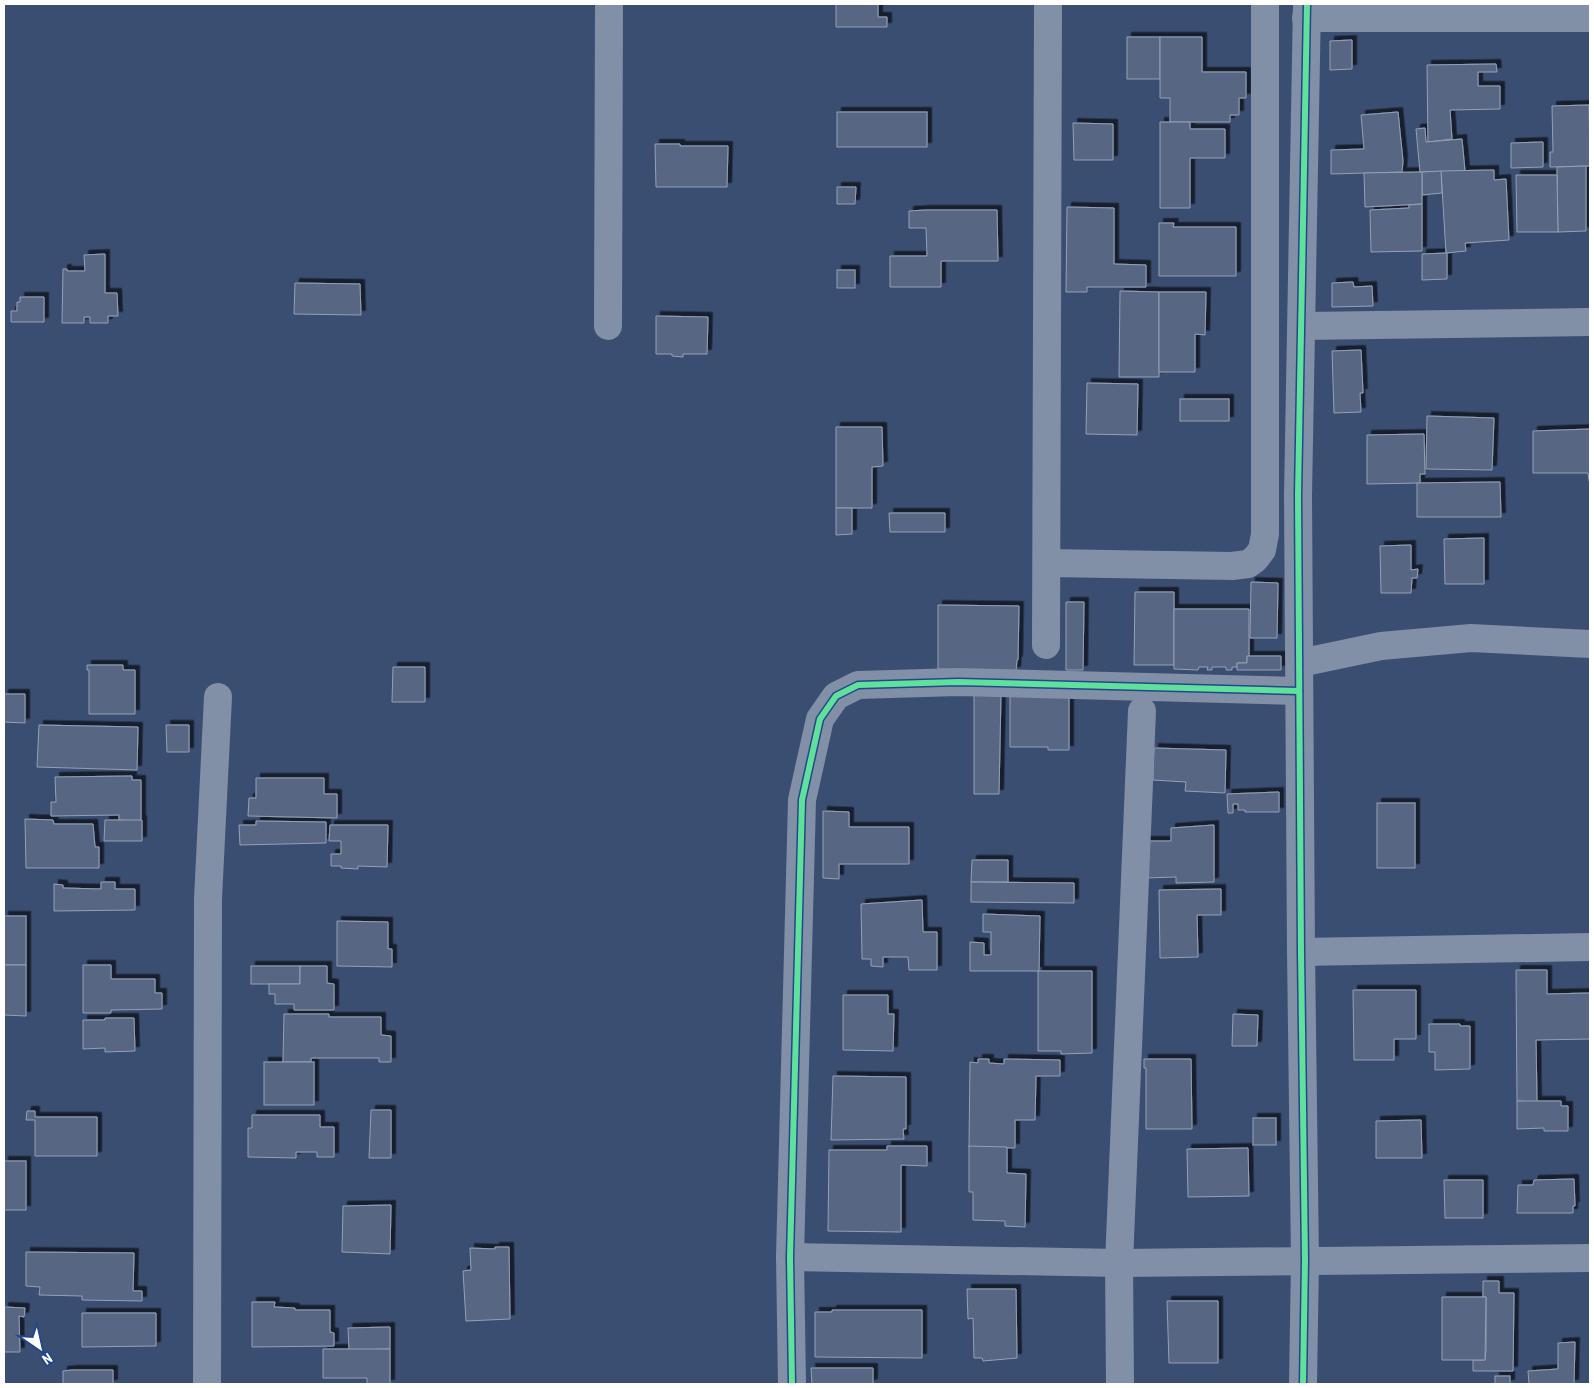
<svg xmlns="http://www.w3.org/2000/svg" width="1594" height="1388" font-family="'Roboto Condensed',sans-serif">
  <style>
    .building { fill: #566683; stroke: #95a0b5; filter: url(#shadow) }
    .lines { fill: none; stroke-linecap: round; stroke-linejoin: round }
    .street { stroke: #818fa7; stroke-width: 28 }
    .cycleway-casing { stroke: #22488a; stroke-width: 9 }
    .cycleway { stroke: #60e19b; stroke-width: 6 }
  </style>
  <defs>
    <filter id="shadow"><feDropShadow dx="4.5" dy="-4.5" stdDeviation="0" flood-color="#0009"/></filter>
  </defs>
  <rect width="100%" height="100%" fill="#3a4e72"/>
  <!-- building -->
  <g class="building">
    <polygon points="836,4 878,4 878,17 887,17 887,27 836,27"/>
    <rect x="1127" y="37" width="33" height="42"/>
    <polygon points="1160,37 1202,37 1202,72 1246,72 1246,98 1239,98 1239,115 1230,115 1230,122 1170,122 1170,98 1160,98"/>
    <polygon points="1352,40 1352,69 1330,70 1330,41"/>
    <polygon points="1496,64 1497,72 1478,72 1478,86 1500,86 1500,109 1450,110 1452,139 1428,142 1427,65"/>
    <polygon points="1589,105 1590,166 1550,167 1550,152 1553,152 1552,106"/>
    <rect x="837" y="112" width="90" height="35"/>
    <polygon points="1398,112 1403,161 1402,172 1331,174 1331,150 1364,149 1361,115"/>
    <polygon points="1160,122 1190,122 1190,129 1225,129 1225,158 1190,158 1190,208 1160,208"/>
    <polygon points="1073,123 1113,124 1113,160 1074,160"/>
    <polygon points="1425,128 1426,142 1462,139 1465,171 1420,172 1416,129"/>
    <polygon points="1543,142 1543,167 1511,168 1511,143"/>
    <polygon points="655,144 680,144 680,146 728,146 727,187 656,187"/>
    <polygon points="1586,166 1586,231 1558,232 1557,167"/>
    <polygon points="1494,170 1494,180 1506,179 1509,240 1465,243 1466,251 1446,253 1441,171"/>
    <polygon points="1441,171 1442,193 1422,195 1422,172"/>
    <polygon points="1422,172 1422,204 1365,207 1364,173"/>
    <polygon points="1516,175 1557,175 1558,232 1517,232"/>
    <polygon points="837,187 856,187 855,204 837,204"/>
    <polygon points="1422,204 1422,251 1371,252 1370,210 1409,208 1409,205"/>
    <polygon points="1067,207 1114,208 1114,264 1146,265 1146,287 1087,287 1087,292 1066,292"/>
    <polygon points="926,210 997,210 998,261 941,261 941,287 890,287 890,256 927,256 926,228 909,228 909,211"/>
    <polygon points="1159,223 1174,223 1173,227 1236,227 1236,276 1159,276"/>
    <polygon points="1447,253 1447,279 1422,280 1422,254"/>
    <polygon points="105,254 105,293 117,293 118,316 108,316 108,323 90,323 90,317 84,317 84,323 62,323 63,269 67,269 67,271 85,271 84,255"/>
    <rect x="837" y="270" width="18" height="18"/>
    <polygon points="1353,282 1354,287 1372,286 1373,306 1332,307 1332,283"/>
    <polygon points="295,283 360,284 361,315 294,314"/>
    <polygon points="1120,291 1159,292 1159,377 1119,377"/>
    <polygon points="1159,292 1206,292 1205,335 1195,334 1195,372 1159,372"/>
    <polygon points="20,297 44,297 44,322 11,322 11,311 17,311 17,302 20,302"/>
    <polygon points="656,316 708,317 707,354 683,354 683,357 672,356 672,354 656,354"/>
    <polygon points="1361,350 1363,393 1360,393 1361,412 1334,413 1332,351"/>
    <polygon points="1087,383 1138,384 1137,435 1086,434"/>
    <rect x="1180" y="399" width="49" height="22"/>
    <polygon points="1427,416 1494,418 1492,470 1426,469"/>
    <polygon points="836,427 882,427 883,466 872,467 872,508 836,508"/>
    <polygon points="1590,429 1590,481 1589,481 1588,473 1533,473 1533,431"/>
    <polygon points="1424,434 1425,474 1420,474 1420,483 1367,484 1367,435"/>
    <polygon points="1500,482 1501,517 1417,517 1417,483"/>
    <polygon points="836,508 852,508 852,534 836,535"/>
    <polygon points="889,513 945,513 945,532 890,532"/>
    <polygon points="1484,538 1484,584 1445,584 1444,539"/>
    <polygon points="1411,545 1411,570 1418,569 1417,578 1412,578 1411,593 1381,593 1380,546"/>
    <polygon points="1251,582 1278,583 1277,638 1250,638"/>
    <polygon points="1135,592 1174,592 1174,665 1134,665"/>
    <polygon points="1066,602 1084,602 1083,670 1066,670"/>
    <polygon points="938,605 1019,606 1018,660 1017,660 1016,671 938,669"/>
    <polygon points="1174,609 1249,609 1249,657 1247,656 1247,663 1237,663 1237,667 1232,667 1232,670 1226,670 1226,667 1212,667 1212,670 1207,670 1208,667 1199,667 1198,670 1174,669"/>
    <polygon points="1247,656 1281,656 1281,670 1237,670 1237,663 1247,663"/>
    <polygon points="87,665 123,665 123,670 135,670 135,714 89,714 89,670 87,670"/>
    <polygon points="393,667 425,667 425,702 392,702"/>
    <polygon points="974,693 1001,693 999,794 974,794"/>
    <polygon points="1010,693 1069,697 1069,750 1048,750 1048,747 1010,747"/>
    <polygon points="4,694 25,694 25,723 4,722"/>
    <polygon points="39,725 138,727 137,770 37,767"/>
    <polygon points="166,725 189,725 189,752 167,752"/>
    <polygon points="1154,748 1226,750 1225,793 1185,791 1186,782 1153,780"/>
    <polygon points="132,776 132,780 141,780 141,821 119,820 119,815 51,816 51,802 56,802 55,777"/>
    <polygon points="256,778 324,778 324,794 337,794 337,818 248,816 249,798 256,798"/>
    <polygon points="1279,792 1279,812 1245,812 1245,810 1238,810 1238,804 1233,804 1233,813 1228,813 1227,794"/>
    <rect x="1377" y="803" width="38" height="65"/>
    <polygon points="823,811 849,812 849,827 909,827 909,864 839,864 839,879 823,878"/>
    <polygon points="25,819 53,820 54,824 93,824 95,847 99,847 99,868 26,868"/>
    <polygon points="105,820 142,820 142,841 104,841"/>
    <polygon points="256,821 326,822 326,843 240,845 239,825 256,825"/>
    <polygon points="330,825 388,825 387,867 358,866 358,869 341,868 341,866 331,866 331,854 341,854 341,841 329,841"/>
    <polygon points="1214,825 1214,882 1176,883 1176,877 1145,878 1145,841 1171,841 1171,828"/>
    <polygon points="972,860 1008,860 1008,882 971,882"/>
    <polygon points="101,882 115,882 115,889 135,889 135,910 54,911 54,884 63,885 63,888 101,889"/>
    <polygon points="971,882 1074,883 1074,903 971,902"/>
    <polygon points="1221,889 1221,915 1197,915 1198,957 1160,958 1159,890"/>
    <polygon points="922,900 923,932 937,932 937,970 909,970 908,957 883,957 883,967 871,966 871,959 862,959 861,904"/>
    <polygon points="983,914 1040,916 1039,971 970,971 970,942 984,943 984,955 991,955 991,932 983,932"/>
    <rect x="4" y="916" width="22" height="49"/>
    <polygon points="337,921 388,922 388,949 392,949 392,967 337,966"/>
    <polygon points="4,965 26,965 26,1016 4,1015"/>
    <polygon points="83,965 111,965 111,979 155,979 155,993 162,993 162,1009 111,1010 111,1013 83,1013"/>
    <rect x="251" y="966" width="49" height="18"/>
    <polygon points="300,966 327,966 327,983 334,984 334,1010 294,1010 294,1004 275,1004 275,994 269,994 269,984 300,984"/>
    <polygon points="1516,970 1547,970 1547,994 1590,993 1590,1039 1536,1040 1537,1102 1517,1101"/>
    <polygon points="1038,971 1092,971 1092,1053 1061,1054 1061,1051 1038,1051"/>
    <polygon points="1353,990 1416,990 1416,1039 1394,1039 1394,1060 1354,1060"/>
    <polygon points="843,995 888,995 888,1014 894,1014 893,1051 843,1050"/>
    <polygon points="284,1014 329,1014 329,1017 381,1017 381,1035 391,1036 391,1062 379,1062 379,1058 311,1058 311,1062 283,1062"/>
    <polygon points="1233,1014 1258,1015 1257,1046 1232,1046"/>
    <polygon points="105,1018 134,1018 135,1051 105,1052 105,1048 83,1049 83,1020 105,1020"/>
    <polygon points="1429,1024 1460,1024 1460,1026 1470,1026 1470,1069 1435,1070 1435,1052 1429,1052"/>
    <polygon points="978,1059 989,1059 989,1063 1004,1064 1004,1059 1060,1060 1060,1076 1036,1076 1035,1120 1015,1120 1015,1148 969,1147 970,1062 978,1063"/>
    <polygon points="1144,1059 1191,1059 1192,1129 1146,1129 1146,1068 1144,1068"/>
    <rect x="264" y="1062" width="50" height="43"/>
    <polygon points="833,1076 906,1077 906,1129 903,1129 904,1139 831,1140"/>
    <polygon points="1517,1101 1561,1101 1561,1106 1568,1106 1568,1131 1544,1131 1544,1128 1517,1129"/>
    <polygon points="371,1110 391,1110 391,1158 369,1158"/>
    <polygon points="27,1111 35,1111 35,1117 97,1117 97,1156 35,1156 35,1120 26,1120"/>
    <polygon points="252,1115 320,1115 320,1127 334,1127 334,1157 317,1157 317,1152 296,1152 296,1158 248,1157 248,1128 252,1128"/>
    <rect x="1253" y="1118" width="23" height="27"/>
    <polygon points="1421,1120 1422,1158 1376,1158 1376,1121"/>
    <polygon points="887,1146 927,1146 927,1166 901,1165 901,1232 828,1231 829,1150 887,1150"/>
    <polygon points="969,1146 1007,1147 1007,1173 1026,1174 1025,1227 1005,1226 1005,1221 973,1220 973,1192 969,1192"/>
    <polygon points="1248,1148 1249,1196 1188,1197 1187,1149"/>
    <rect x="4" y="1161" width="22" height="49"/>
    <polygon points="1574,1179 1575,1206 1573,1206 1573,1213 1517,1213 1518,1185 1533,1185 1534,1180"/>
    <polygon points="1444,1180 1483,1180 1483,1218 1445,1218"/>
    <polygon points="391,1205 390,1254 342,1252 343,1206"/>
    <polygon points="495,1247 509,1247 510,1319 466,1321 463,1271 471,1270 470,1248 495,1249"/>
    <polygon points="26,1252 134,1253 133,1291 142,1291 142,1301 82,1300 82,1296 39,1295 40,1287 26,1286"/>
    <polygon points="1483,1281 1499,1281 1499,1293 1514,1293 1513,1371 1473,1371 1473,1360 1485,1360 1486,1351 1486,1297 1483,1297"/>
    <polygon points="967,1289 1016,1289 1017,1358 983,1361 982,1358 974,1358 973,1318 968,1319"/>
    <polygon points="1442,1297 1486,1297 1485,1360 1442,1360"/>
    <polygon points="1167,1301 1218,1301 1218,1363 1169,1363"/>
    <polygon points="252,1302 275,1302 274,1307 295,1308 295,1310 330,1310 330,1332 334,1333 334,1346 252,1347"/>
    <polygon points="4,1307 25,1308 24,1317 19,1316 20,1352 4,1352"/>
    <polygon points="832,1310 922,1310 922,1358 815,1357 815,1312 832,1312"/>
    <polygon points="82,1313 156,1313 156,1346 82,1347"/>
    <polygon points="390,1327 390,1349 349,1350 348,1328"/>
    <polygon points="1575,1342 1574,1384 1529,1384 1528,1371 1558,1369 1558,1343"/>
    <polygon points="323,1349 390,1349 390,1384 367,1384 367,1378 323,1378"/>
    <polygon points="811,1368 873,1368 873,1383 871,1384 812,1384"/>
    <polygon points="72,1370 113,1370 113,1384 63,1384 63,1371"/>
    <rect x="1495" y="1376" width="15" height="8"/>
  </g>
  <g class="lines">
    <!-- street -->
    <g class="street">
      <polyline points="1306,18 1590,18"/>
      <polyline points="608,326 609,4"/>
      <polyline points="1302,326 1590,322"/>
      <polyline points="1047,563 1232,566 1248,564 1255,559 1262,550 1265,534 1265,4"/>
      <polyline points="1046,645 1048,4"/>
      <polyline points="1300,663 1381,646 1471,638 1590,644"/>
      <polyline points="1301,952 1590,947"/>
      <polyline points="790,1257 1119,1263 1590,1258"/>
      <polyline points="207,1384 208,899 218,697"/>
      <polyline points="792,1384 790,1257 802,800 820,719 836,696 858,685 958,682 1299,691"/>
      <polyline points="1120,1384 1119,1263 1142,711"/>
      <polyline points="1303,1384 1305,1260 1301,952 1298,495 1307,4"/>
    </g>
    <defs>
      <g id="cycleway">
        <polyline points="792,1384 790,1257 802,800 820,719 836,696 858,685 958,682 1299,691"/>
        <polyline points="1303,1384 1305,1260 1301,952 1298,495 1307,4"/>
      </g>
    </defs>
    <!-- cycleway casing -->
    <use href="#cycleway" class="cycleway-casing"/>
    <!-- cycleway -->
    <use href="#cycleway" class="cycleway"/>
  </g>
  <!-- border -->
  <rect width="1594" height="1388" fill="none" stroke="#ffffff" stroke-width="10"/>
  <!-- north arrow -->
  <g transform="translate(40 1348) rotate(146)" stroke="#22488a" stroke-width="4" paint-order="stroke">
  <path d="M0-4L9 19L0 12L-9 19Z" fill="#ffffff"/>
  <text y="-8" font-size="14" font-weight="bold" text-anchor="middle" fill="#ffffff">N</text>
  </g>
</svg>
